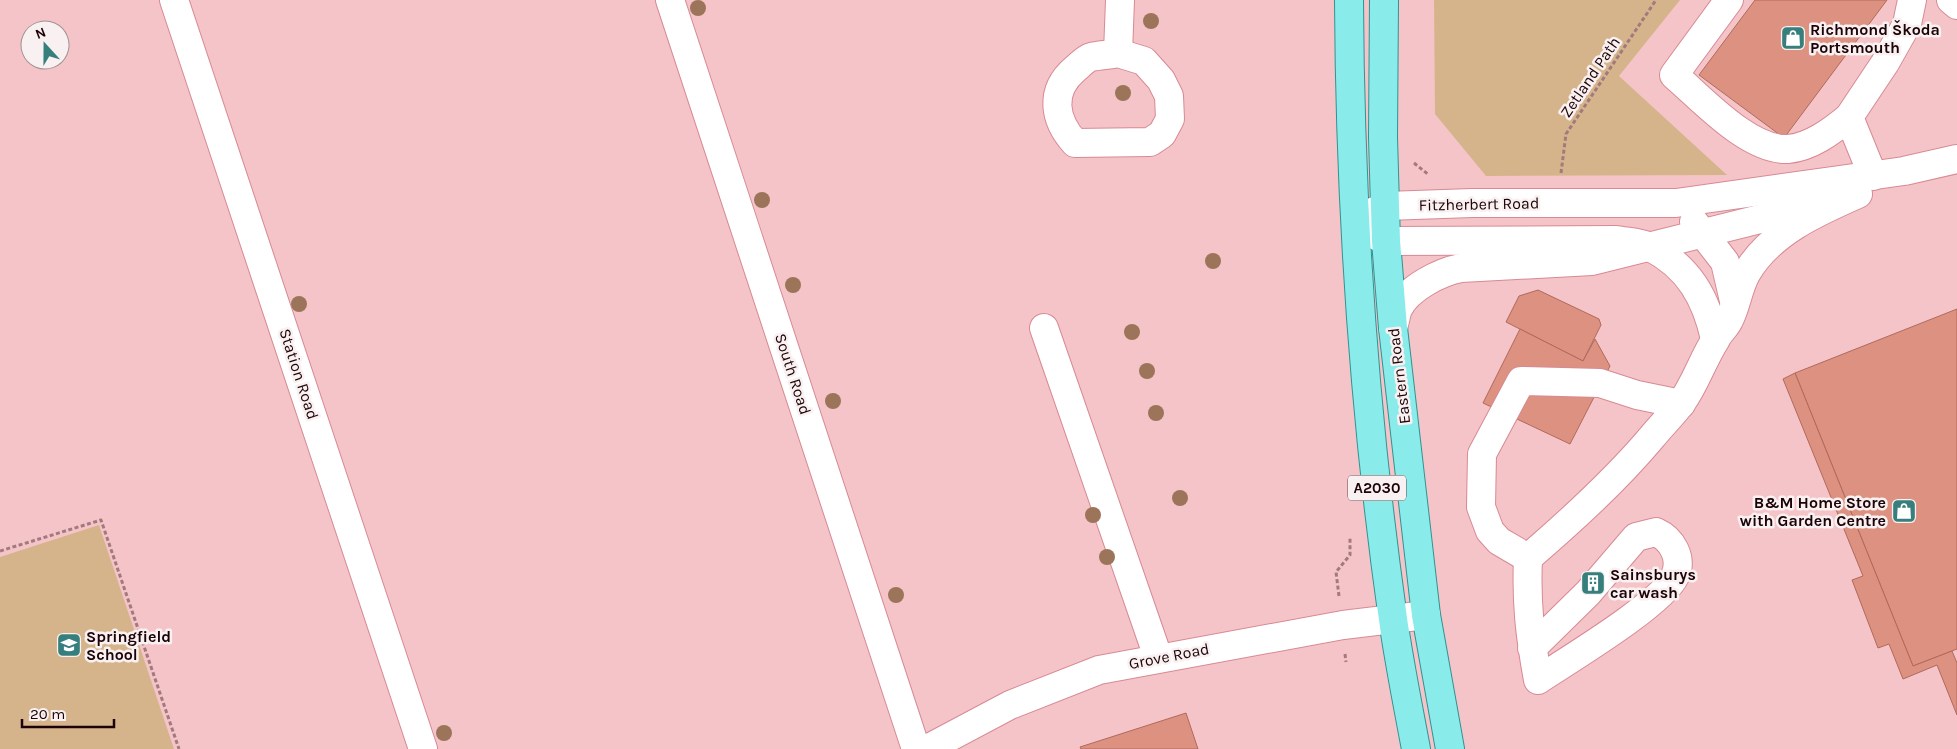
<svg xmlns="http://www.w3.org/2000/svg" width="1957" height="749" font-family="Karla,sans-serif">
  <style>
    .green { fill: #d6b48b }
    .building { fill: #dd9181; stroke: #b06a5b }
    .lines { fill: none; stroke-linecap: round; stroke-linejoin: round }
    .minor-casing { stroke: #d78a93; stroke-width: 30 }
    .major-casing { stroke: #309391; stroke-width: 30 }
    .path { stroke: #a27a7e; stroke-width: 3; stroke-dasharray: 4 2.5; stroke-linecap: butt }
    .minor { stroke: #fff; stroke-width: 28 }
    .major { stroke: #89ecea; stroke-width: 28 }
    .tree { fill: #9b745a }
    .labels { text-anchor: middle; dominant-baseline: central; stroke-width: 5; stroke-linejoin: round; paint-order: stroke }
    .shield { fill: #f9f1f1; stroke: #5e4a4d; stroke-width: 1 }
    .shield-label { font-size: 15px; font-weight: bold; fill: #1c0307 }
    .poi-label { font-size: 16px; font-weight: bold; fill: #1c0307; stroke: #f9f1f1; text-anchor: start }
    .street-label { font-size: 16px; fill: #1c0307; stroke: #f9f1f1 }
  </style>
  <rect width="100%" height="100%" fill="#f5c4c8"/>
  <!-- green -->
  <g class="green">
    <polygon points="1434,0 1680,0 1619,76 1727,175 1486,176 1435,114"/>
    <polygon points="99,525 174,749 0,749 0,557"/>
  </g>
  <!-- building -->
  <g class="building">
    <polygon points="1755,0 1887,0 1784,138 1699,75"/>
    <polygon points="1538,290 1599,319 1601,325 1583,361 1506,322 1519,296"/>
    <polygon points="1957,309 1957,649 1913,666 1795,373"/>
    <polygon points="1520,329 1583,361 1595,339 1610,366 1570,444 1483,403"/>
    <polygon points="1795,373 1913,666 1952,651 1957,663 1957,715 1937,665 1903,679 1889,644 1878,648 1852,580 1863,576 1783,379"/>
    <polygon points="1186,713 1198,749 1081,749 1080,747"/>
  </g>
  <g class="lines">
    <defs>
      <g id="minor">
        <polyline points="174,0 423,749"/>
        <polyline points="670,0 916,749"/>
        <path d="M1729 0 1674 75C1702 99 1749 151 1788 149 1811 147 1832 131 1849 117"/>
        <polyline points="1951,0 1957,5"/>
        <path d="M1118 53 1144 61 1161 80 1169 96 1170 119 1162 134 1150 142 1075 143C1054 120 1049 91 1075 69 1080 65 1085 59 1091 57 1099 55 1109 55 1118 53Z"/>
        <polyline points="1118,53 1120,0"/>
        <polyline points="1873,176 1849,117 1885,63 1907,24 1912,0"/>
        <polyline points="1694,222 1725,262 1734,301"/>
        <polyline points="1044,328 1158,657"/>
        <path d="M1393 328C1395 322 1396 314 1398 309 1408 288 1440 272 1461 268L1592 261 1812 206"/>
        <path d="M1715 339C1706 298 1689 267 1650 247 1640 242 1626 242 1616 240L1386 241 1356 225 1370 213 1386 206 1472 203H1676L1904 171 1957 159"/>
        <polyline points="1528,558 1499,541 1490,531 1481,507 1482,454 1521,381 1600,383 1637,395 1681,404"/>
        <path d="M1532 648 1588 593 1636 537 1656 532C1672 539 1683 558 1675 576 1662 604 1568 660 1538 680 1530 637 1526 602 1528 558 1572 520 1615 481 1652 437 1662 425 1673 414 1682 402 1696 382 1703 359 1716 339 1719 332 1726 327 1729 320 1736 307 1738 289 1746 274 1769 233 1817 212 1858 194"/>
        <polyline points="927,749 1010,705 1099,670 1343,625 1426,615"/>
      </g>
      <g id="major">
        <path d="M1349 0C1350 207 1364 414 1393 619 1399 662 1408 706 1416 749"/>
        <polyline points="1384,0 1383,137 1386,241 1393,328 1426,615 1450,749"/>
      </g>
    </defs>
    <!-- minor casing -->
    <use href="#minor" class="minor-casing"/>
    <!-- major casing -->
    <use href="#major" class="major-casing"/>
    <!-- path -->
    <g class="path">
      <polyline points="1414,163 1429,175"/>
      <polyline points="1561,173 1566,134 1656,0"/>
      <polyline points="0,551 101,520 179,749"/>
      <polyline points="1339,596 1336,572 1350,555 1350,537"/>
      <polyline points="1345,654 1346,662"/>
    </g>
    <!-- minor -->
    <use href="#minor" class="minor"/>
    <!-- major -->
    <use href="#major" class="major"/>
  </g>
  <!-- trees -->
  <g class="tree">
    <circle cx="698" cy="8" r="8"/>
    <circle cx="1151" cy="21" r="8"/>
    <circle cx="1123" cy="93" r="8"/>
    <circle cx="762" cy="200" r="8"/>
    <circle cx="1213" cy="261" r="8"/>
    <circle cx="793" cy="285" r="8"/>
    <circle cx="299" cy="304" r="8"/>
    <circle cx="1132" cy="332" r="8"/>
    <circle cx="1147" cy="371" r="8"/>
    <circle cx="833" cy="401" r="8"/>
    <circle cx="1156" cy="413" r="8"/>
    <circle cx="1180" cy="498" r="8"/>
    <circle cx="1093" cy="515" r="8"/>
    <circle cx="1107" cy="557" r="8"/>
    <circle cx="896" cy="595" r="8"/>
    <circle cx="444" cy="733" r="8"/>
  </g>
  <!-- icons -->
  <defs>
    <symbol id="shop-square" viewBox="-11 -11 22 22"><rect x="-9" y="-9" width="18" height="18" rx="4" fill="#377f7d" stroke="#f9f1f1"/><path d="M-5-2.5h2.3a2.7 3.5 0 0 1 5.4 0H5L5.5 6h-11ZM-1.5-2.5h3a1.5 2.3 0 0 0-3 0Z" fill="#fff"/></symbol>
    <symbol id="building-square" viewBox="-11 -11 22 22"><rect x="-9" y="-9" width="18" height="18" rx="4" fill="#377f7d" stroke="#f9f1f1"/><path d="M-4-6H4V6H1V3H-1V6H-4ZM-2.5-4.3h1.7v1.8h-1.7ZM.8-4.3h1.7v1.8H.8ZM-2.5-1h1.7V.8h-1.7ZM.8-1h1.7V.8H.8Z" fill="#fff"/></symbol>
    <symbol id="school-square" viewBox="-11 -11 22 22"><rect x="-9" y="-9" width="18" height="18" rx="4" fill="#377f7d" stroke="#f9f1f1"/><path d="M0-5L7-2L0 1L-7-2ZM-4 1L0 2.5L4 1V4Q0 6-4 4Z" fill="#fff"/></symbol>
  </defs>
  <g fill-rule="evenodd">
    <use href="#shop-square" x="1779" y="24" width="28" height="28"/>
    <use href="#shop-square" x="1890" y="497" width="28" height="28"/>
    <use href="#building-square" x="1579" y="569" width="28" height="28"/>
    <use href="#school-square" x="55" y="631" width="28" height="28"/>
  </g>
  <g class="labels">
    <!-- shield labels -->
    <rect class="shield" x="1348" y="475.5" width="58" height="25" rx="4"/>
    <g class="shield-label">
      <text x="1377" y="488">A2030</text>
    </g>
    <!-- poi labels -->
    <g class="poi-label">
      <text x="1810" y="29">Richmond Škoda<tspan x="1810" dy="18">Portsmouth</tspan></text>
      <text x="1886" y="502" text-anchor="end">B&amp;M Home Store<tspan x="1886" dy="18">with Garden Centre</tspan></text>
      <text x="1610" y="574">Sainsburys<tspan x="1610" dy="18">car wash</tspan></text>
      <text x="86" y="636">Springfield<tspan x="86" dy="18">School</tspan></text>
    </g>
    <!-- street labels -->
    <g class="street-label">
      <text transform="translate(1590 77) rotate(-56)">Zetland Path</text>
      <text transform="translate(1479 204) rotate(-1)">Fitzherbert Road</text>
      <text transform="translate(299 374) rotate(72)">Station Road</text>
      <text transform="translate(793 374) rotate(72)">South Road</text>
      <text transform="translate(1399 376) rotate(-97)">Eastern Road</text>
      <text transform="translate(1169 656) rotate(-11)">Grove Road</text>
    </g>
  </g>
  <!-- north arrow -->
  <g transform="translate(45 45) rotate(339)"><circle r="24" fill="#f9f1f1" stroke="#a19293"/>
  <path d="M0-4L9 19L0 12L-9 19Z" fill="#377f7d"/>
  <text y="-8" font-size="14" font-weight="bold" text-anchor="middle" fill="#1c0307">N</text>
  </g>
  <!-- scale -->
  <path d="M22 719v8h92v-8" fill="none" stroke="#1c0307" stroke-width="2.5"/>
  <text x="30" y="719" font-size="15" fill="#1c0307" stroke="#f9f1f1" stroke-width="4" paint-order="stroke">20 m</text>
</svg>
